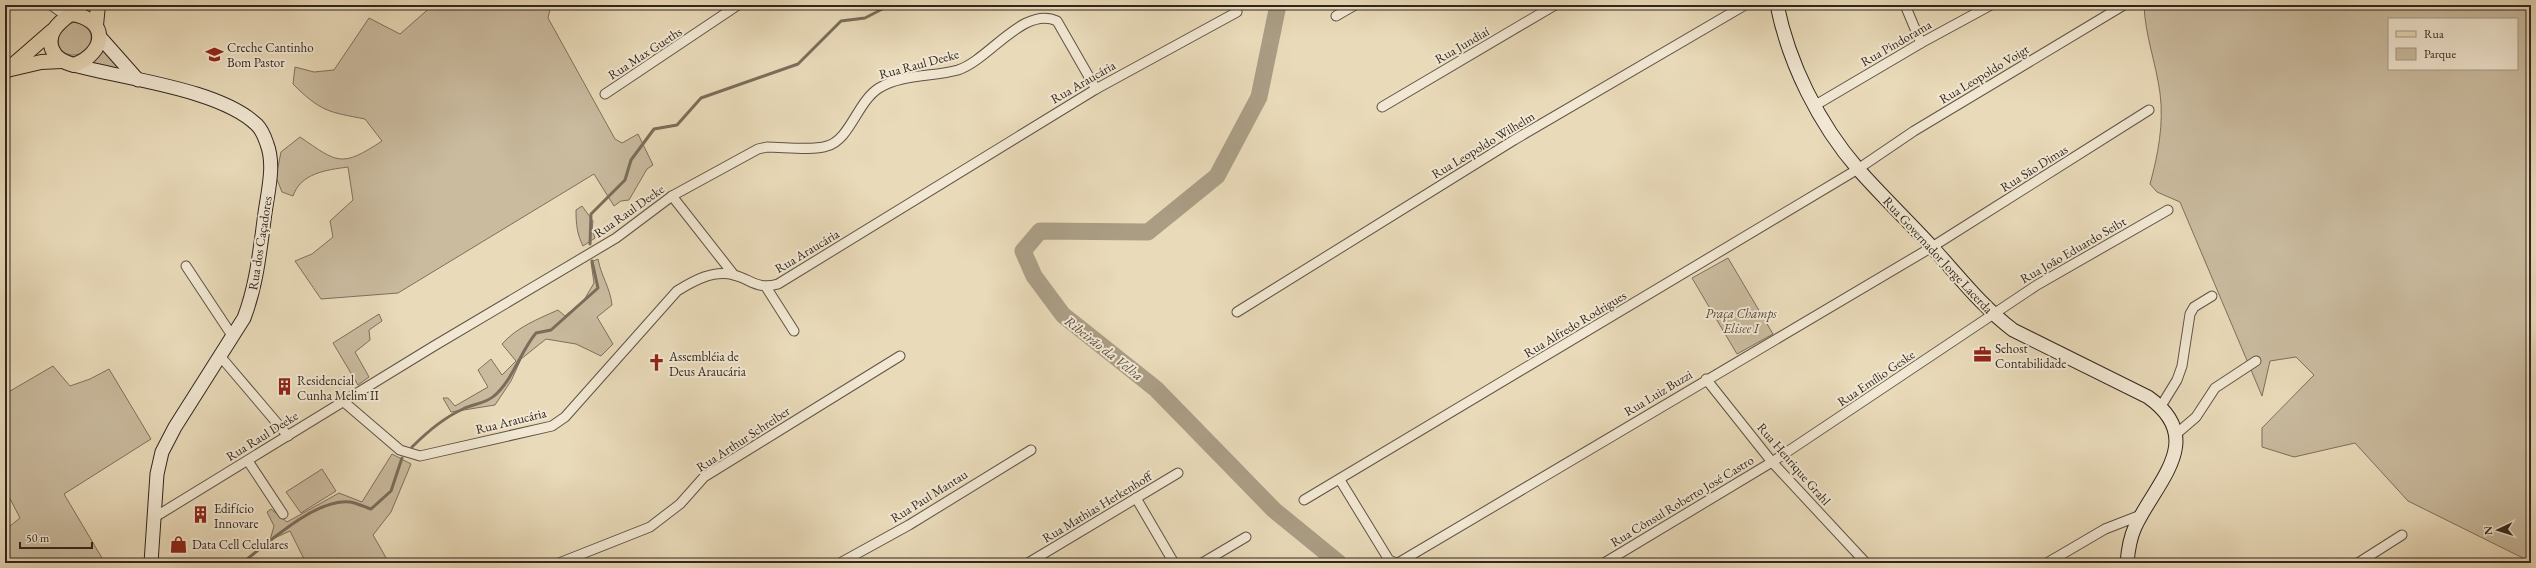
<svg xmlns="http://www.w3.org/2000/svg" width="2536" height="568" font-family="'EB Garamond',serif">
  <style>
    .green { fill: #cabb9f; stroke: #7e705e; fill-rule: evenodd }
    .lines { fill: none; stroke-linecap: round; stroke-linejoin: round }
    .stream { stroke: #7a6d5b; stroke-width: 3 }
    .river { stroke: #aa9d84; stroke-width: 17 }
    .minor-casing { stroke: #5f5345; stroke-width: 11 }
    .secondary-casing { stroke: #31261e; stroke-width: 15 }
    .primary-casing { stroke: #31261e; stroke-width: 16 }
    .minor { stroke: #f1e7d2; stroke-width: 9 }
    .secondary { stroke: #f1e7d2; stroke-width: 13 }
    .primary { stroke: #e9dab9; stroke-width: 14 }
    .labels { text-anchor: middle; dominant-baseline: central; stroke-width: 4; stroke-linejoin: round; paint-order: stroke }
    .street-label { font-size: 13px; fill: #31261e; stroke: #f1e7d2 }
    .poi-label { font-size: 13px; fill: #31261e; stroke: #f1e7d2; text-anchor: start }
    .park-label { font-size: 13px; font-style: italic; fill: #574b3e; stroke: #f1e7d2 }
    .water-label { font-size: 14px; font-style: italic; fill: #554a3d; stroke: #f1e7d2 }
  </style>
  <rect width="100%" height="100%" fill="#e9dab9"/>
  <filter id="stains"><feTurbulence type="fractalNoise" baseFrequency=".005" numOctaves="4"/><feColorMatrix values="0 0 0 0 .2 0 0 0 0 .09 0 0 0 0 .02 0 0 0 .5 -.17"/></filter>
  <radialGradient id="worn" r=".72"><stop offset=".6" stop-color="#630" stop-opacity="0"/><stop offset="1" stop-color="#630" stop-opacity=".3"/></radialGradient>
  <!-- green -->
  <g class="green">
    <path d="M433 5H551L548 18 615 139 622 143 638 134 653 165 647 169 629 200 621 201 614 206 594 174 398 293 321 299 295 261 312 254 333 237 330 221 353 200 348 167C326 170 301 173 293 196L282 192 276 177 281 152 300 137C338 163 341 168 382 141L365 119C329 112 321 112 293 84L295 67 314 72 334 70 369 18 400 34Z"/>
    <path d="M2144 5H2531V562L2408 501 2355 443 2294 457 2262 447V428L2314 375 2296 357 2270 361 2262 396 2180 202 2157 192 2150 184C2158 155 2164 124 2160 93 2156 63 2145 35 2144 5ZM2389 19H2517V69H2389Z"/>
    <path d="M75 22C107 29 86 69 59 50L58 36 69 24Z"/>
    <polygon points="103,44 125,72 89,64"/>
    <path d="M582 206 593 221 592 230 595 238 583 246C577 234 576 224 576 210Z"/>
    <polygon points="1728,258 1773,334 1737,354 1692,278"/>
    <path d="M598 259C601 276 610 287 612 305L597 317 613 344 601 356 576 344 546 339 521 359 511 381 495 405 451 412 443 398H448L455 406 488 387 478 370 491 359 502 375 516 361 502 344C517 327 538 319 558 310L565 316 584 300 594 283 591 262Z"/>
    <polygon points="379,314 382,321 369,330 370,340 355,352 369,377 358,385 333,343"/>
    <polygon points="53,366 70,386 90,379 109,369 151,439 64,494 105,563 5,563 5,530 20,518 5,489 5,394"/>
    <polygon points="392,454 411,464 391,512 373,535 389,563 306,563 290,531 270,540 274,526 267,512 271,509 287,522 339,493 362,502"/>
    <polygon points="322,469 336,491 301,513 286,492"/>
  </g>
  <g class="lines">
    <!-- stream -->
    <g class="stream">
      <polyline points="590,244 591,214 625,180 631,160 654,129 677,125 701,98 798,64 841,21 865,18 890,5"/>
      <path d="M412 447C427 432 443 418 463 409 472 404 485 404 494 396 513 380 520 352 536 333L551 330 598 288 592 261"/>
      <path d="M242 563C268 543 316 498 350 502 357 503 364 507 371 509L391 491 402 458"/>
    </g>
    <!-- river -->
    <polyline class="river" points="1278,5 1259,97 1217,176 1148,232 1040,231 1023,251 1034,276 1063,315 1156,389 1274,510 1339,563"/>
    <defs>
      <g id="minor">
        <polyline points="51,5 68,17"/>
        <polyline points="1905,5 1921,43"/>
        <polyline points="1336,16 1355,5"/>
        <polyline points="605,94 738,5"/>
        <polyline points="1814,106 1921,43 1991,5"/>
        <polyline points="1382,107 1555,5"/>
        <polyline points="672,196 734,275"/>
        <polyline points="186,266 233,337"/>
        <polyline points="766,287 794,331"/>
        <polyline points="1237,312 1514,140 1745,5"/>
        <polyline points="220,356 288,436"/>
        <polyline points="1706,379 1772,462 1866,563"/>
        <path d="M344 402 400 450 420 456 552 426 565 417 677 291C693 281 714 269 734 275 752 280 758 290 778 284L1096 89 1237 12"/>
        <polyline points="2161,406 2177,380 2182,366 2190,314 2194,307 2212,296"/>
        <polyline points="2175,435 2196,417 2215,388 2256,361"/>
        <polyline points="248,461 283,514"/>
        <polyline points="1340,480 1389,560 1396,563"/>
        <polyline points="1136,498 1174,563"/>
        <polyline points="1304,500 1858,169 1914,131 2124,5"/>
        <path d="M155 517 434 346 616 238 672 196 758 149 767 147C784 147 812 151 827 146 850 140 857 102 879 88 901 74 933 77 958 70 989 60 1024 5 1057 21L1096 89"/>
        <polyline points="559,563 650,527 680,504 704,477 900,356"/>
        <polyline points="840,563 909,525 1031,450"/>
        <polyline points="1028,563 1178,473"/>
        <polyline points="1202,563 1246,537"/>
        <polyline points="1398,563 1932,247 2149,110"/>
        <polyline points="1604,563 1772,462 2037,285 2168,210"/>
        <polyline points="2047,563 2105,529 2141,515"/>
        <polyline points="2358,563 2402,535"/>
      </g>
      <g id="secondary">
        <path d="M1777 5C1789 64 1819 124 1858 169 1881 195 1907 220 1931 246 1958 275 1981 306 2013 330L2148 397C2208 439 2156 482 2135 527 2130 538 2128 551 2127 563"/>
        <polyline points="99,36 138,80"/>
        <path d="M74 65C124 79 220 89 257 125 261 129 265 138 267 144 275 165 268 191 265 213 260 249 257 284 244 318L175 427 162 452 157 474 151 563"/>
      </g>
      <g id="primary">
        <path d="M72 14C110 20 106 53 74 65 64 62 56 59 52 49 44 28 69 17 81 5"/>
        <polyline points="96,25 98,5"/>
        <polyline points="11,69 41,62 62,61"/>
        <polyline points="5,72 52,31"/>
      </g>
    </defs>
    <!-- minor casing -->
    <use href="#minor" class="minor-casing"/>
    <!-- secondary casing -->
    <use href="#secondary" class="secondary-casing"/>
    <!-- primary casing -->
    <use href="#primary" class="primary-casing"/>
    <!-- minor -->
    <use href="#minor" class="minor"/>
    <!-- secondary -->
    <use href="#secondary" class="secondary"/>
    <!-- primary -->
    <use href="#primary" class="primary"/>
  </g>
  <!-- icons -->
  <defs>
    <symbol id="school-bare" viewBox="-9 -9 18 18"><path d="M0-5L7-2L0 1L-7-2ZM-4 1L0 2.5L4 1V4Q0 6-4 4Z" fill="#8f2418" stroke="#f1e7d2" stroke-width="2.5" paint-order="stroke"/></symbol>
    <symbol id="office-bare" viewBox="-9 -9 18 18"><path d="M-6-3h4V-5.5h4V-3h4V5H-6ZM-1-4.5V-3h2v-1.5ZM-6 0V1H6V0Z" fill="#8f2418" stroke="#f1e7d2" stroke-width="2.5" paint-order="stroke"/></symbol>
    <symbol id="church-bare" viewBox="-9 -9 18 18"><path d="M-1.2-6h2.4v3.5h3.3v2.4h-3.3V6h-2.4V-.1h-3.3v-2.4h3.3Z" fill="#8f2418" stroke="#f1e7d2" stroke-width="2.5" paint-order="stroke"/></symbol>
    <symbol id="building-bare" viewBox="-9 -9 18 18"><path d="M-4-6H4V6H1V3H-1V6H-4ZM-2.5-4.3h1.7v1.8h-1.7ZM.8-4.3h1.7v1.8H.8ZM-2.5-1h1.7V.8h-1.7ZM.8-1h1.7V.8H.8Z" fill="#8f2418" stroke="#f1e7d2" stroke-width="2.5" paint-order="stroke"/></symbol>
    <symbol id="shop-bare" viewBox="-9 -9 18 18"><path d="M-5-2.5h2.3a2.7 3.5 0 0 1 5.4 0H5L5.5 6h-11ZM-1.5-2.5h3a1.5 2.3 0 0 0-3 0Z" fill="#8f2418" stroke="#f1e7d2" stroke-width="2.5" paint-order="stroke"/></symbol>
  </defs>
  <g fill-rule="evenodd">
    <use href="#school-bare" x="202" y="42" width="25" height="25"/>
    <use href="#office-bare" x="1970" y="342" width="25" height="25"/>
    <use href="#church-bare" x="644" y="350" width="25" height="25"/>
    <use href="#building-bare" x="272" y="374" width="25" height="25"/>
    <use href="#building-bare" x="188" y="502" width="25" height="25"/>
    <use href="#shop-bare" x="166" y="532" width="25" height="25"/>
  </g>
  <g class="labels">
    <!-- street labels -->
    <g class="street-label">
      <text transform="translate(1896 43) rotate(-30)">Rua Pindorama</text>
      <text transform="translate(1462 45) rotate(-30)">Rua Jundiaí</text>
      <text transform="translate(645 53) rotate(-33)">Rua Max Gueths</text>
      <text transform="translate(919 64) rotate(-15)">Rua Raul Deeke</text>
      <text transform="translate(1984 74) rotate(-31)">Rua Leopoldo Voigt</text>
      <text transform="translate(1083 82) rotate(-30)">Rua Araucária</text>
      <text transform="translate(1483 145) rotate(-31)">Rua Leopoldo Wilhelm</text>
      <text transform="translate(2034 168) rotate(-32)">Rua São Dimas</text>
      <text transform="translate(629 211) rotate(-35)">Rua Raul Deeke</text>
      <text transform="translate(260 243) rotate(-81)">Rua dos Caçadores</text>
      <text transform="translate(2073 250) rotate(-30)">Rua João Eduardo Seibt</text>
      <text transform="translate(807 251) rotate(-31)">Rua Araucária</text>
      <text transform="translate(1938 255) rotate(47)">Rua Governador Jorge Lacerda</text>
      <text transform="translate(1575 324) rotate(-31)">Rua Alfredo Rodrigues</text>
      <text transform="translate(1876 378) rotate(-34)">Rua Emílio Geske</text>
      <text transform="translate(1658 393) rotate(-31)">Rua Luiz Buzzi</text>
      <text transform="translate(511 421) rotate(-14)">Rua Araucária</text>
      <text transform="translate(262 436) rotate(-32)">Rua Raul Deeke</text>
      <text transform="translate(743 439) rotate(-33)">Rua Arthur Schreiber</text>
      <text transform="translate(1794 464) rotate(49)">Rua Henrique Grahl</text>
      <text transform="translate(929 496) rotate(-32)">Rua Paul Mantau</text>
      <text transform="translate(1682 501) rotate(-31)">Rua Cônsul Roberto José Castro</text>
      <text transform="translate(1097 507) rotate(-31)">Rua Mathias Herkenhoff</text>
    </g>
    <!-- poi labels -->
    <g class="poi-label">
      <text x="227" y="47">Creche Cantinho<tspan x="227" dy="15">Bom Pastor</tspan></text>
      <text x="1995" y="348">Sehost<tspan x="1995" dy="15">Contabilidade</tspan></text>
      <text x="669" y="356">Assembléia de<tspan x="669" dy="15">Deus Araucária</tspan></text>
      <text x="297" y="380">Residencial<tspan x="297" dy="15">Cunha Melim II</tspan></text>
      <text x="214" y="508">Edifício<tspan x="214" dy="15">Innovare</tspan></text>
      <text x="192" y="544">Data Cell Celulares</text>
    </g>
    <!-- park labels -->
    <g class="park-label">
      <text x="1741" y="313">Praça Champs<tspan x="1741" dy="15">Elisee I</tspan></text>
    </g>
    <!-- water labels -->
    <g class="water-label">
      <text transform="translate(1104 348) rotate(38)">Ribeirão da Velha</text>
    </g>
  </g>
  <!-- margin -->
  <rect width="2536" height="568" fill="none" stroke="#e9dab9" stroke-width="20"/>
  <rect x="6" y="6" width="2524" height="556" fill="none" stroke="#31261e" stroke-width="2"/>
  <rect x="10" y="10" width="2516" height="548" fill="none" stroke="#31261e"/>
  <!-- legend -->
  <rect x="2388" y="18" width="130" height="52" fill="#f1e7d2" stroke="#a49a8a"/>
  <rect x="2396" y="31" width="20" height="6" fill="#e9dab9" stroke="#a49a8a"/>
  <text x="2424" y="38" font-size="12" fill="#31261e">Rua</text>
  <rect x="2396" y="48" width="20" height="12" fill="#cabb9f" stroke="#a49a8a"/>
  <text x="2424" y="58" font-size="12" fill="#31261e">Parque</text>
  <!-- north arrow -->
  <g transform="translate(2498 530) rotate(266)" stroke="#f1e7d2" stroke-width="3" paint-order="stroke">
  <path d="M0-3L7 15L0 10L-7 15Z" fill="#31261e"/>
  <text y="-6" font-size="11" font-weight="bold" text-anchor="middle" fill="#31261e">N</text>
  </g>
  <!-- scale -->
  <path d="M20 542v6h72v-6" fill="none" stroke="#31261e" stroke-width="2"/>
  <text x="26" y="542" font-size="12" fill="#31261e" stroke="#f1e7d2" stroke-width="3" paint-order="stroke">50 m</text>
  <rect width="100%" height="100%" filter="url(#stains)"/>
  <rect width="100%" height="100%" fill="url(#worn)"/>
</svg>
